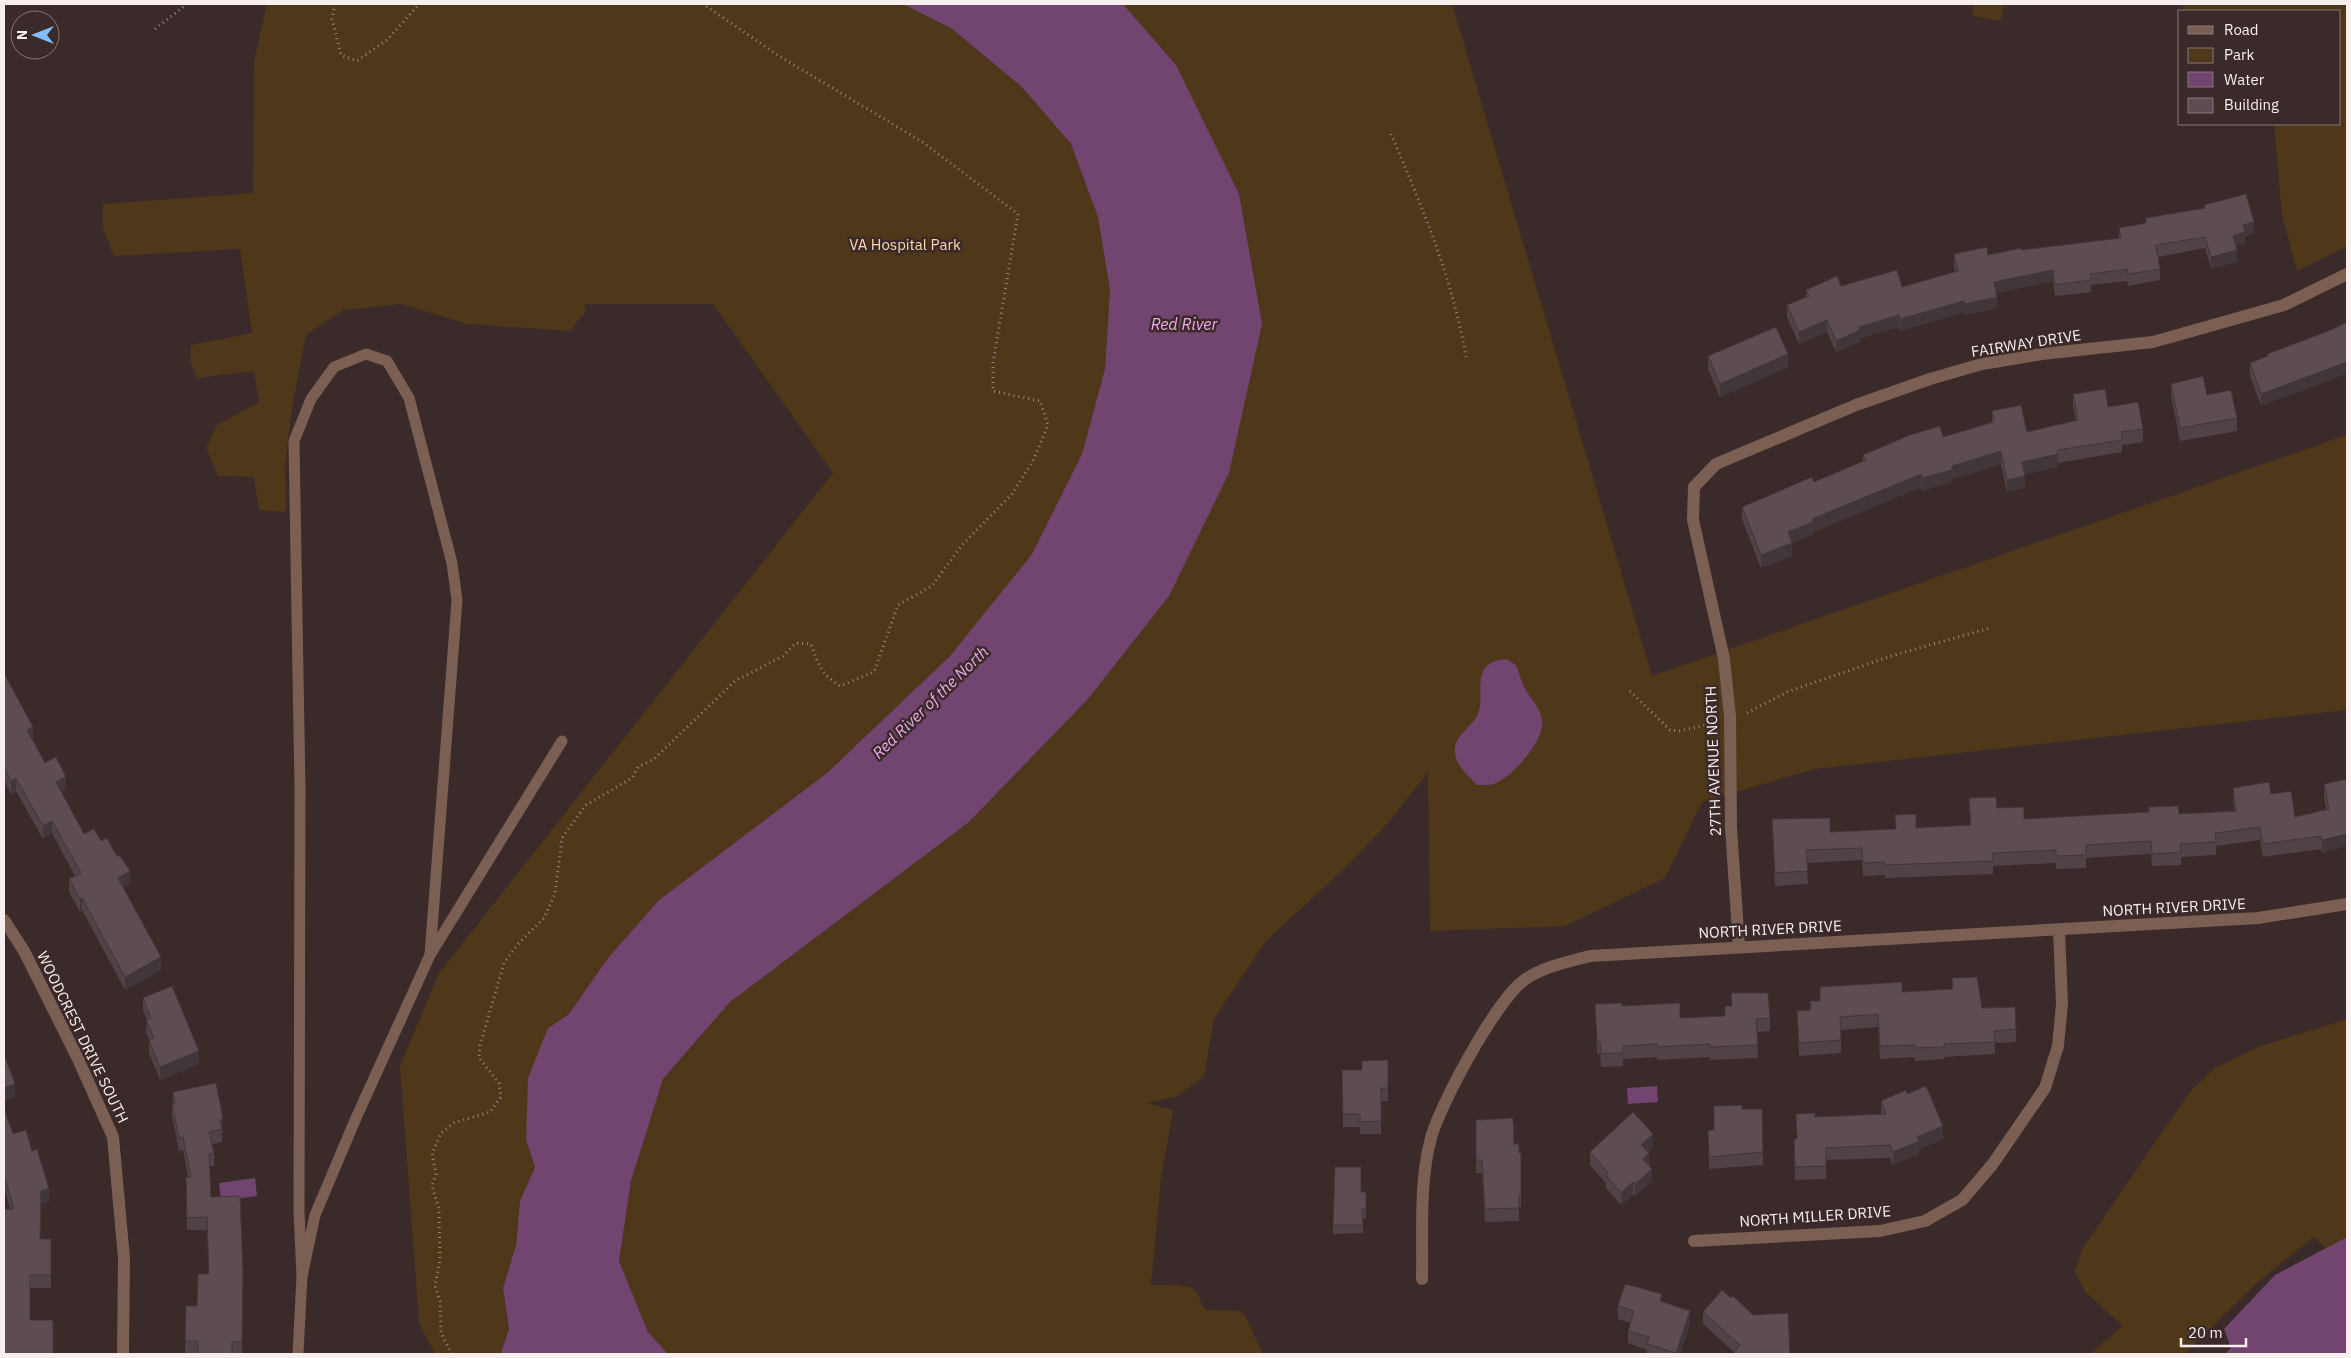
<svg xmlns="http://www.w3.org/2000/svg" width="2351" height="1358" font-family="'IBM Plex Sans',sans-serif">
  <style>
    .green { fill: #4f371a }
    .water { fill: #724470 }
    .lines { fill: none; stroke-linecap: round; stroke-linejoin: round }
    .path { stroke: #948685; stroke-width: 3; stroke-dasharray: 1 4; stroke-linecap: butt }
    .lane { stroke: #7b5f53; stroke-width: 11 }
    .street { stroke: #7b5f53; stroke-width: 12 }
    .wall { fill: #504247 }
    .shaded-wall { fill: #41363a }
    .building { fill: #5d4d53; stroke: #41363a }
    .labels { text-anchor: middle; dominant-baseline: central; stroke-width: 5; stroke-linejoin: round; paint-order: stroke }
    .park-label { font-size: 15px; fill: #fed7ab; stroke: #3a2a29 }
    .street-label { font-size: 15px; fill: #f9eeee; stroke: #3a2a29 }
    .water-label { font-size: 16px; font-style: italic; fill: #f1aaed; stroke: #3a2a29 }
  </style>
  <rect width="100%" height="100%" fill="#3a2a29"/>
  <!-- green -->
  <g class="green">
    <polygon points="267,4 903,4 951,28 1022,87 1071,144 1098,217 1110,290 1105,369 1082,454 1032,554 950,656 827,773 659,900 608,958 569,1014 548,1028 526,1140 535,1167 520,1201 516,1245 503,1288 509,1329 502,1350 502,1354 435,1354 419,1323 400,1066 439,973 833,473 713,304 584,304 586,311 570,331 468,324 401,304 343,310 306,335 293,402 285,464 286,512 259,510 254,477 218,476 206,448 217,425 259,402 254,371 197,378 190,362 191,345 252,333 240,249 114,256 103,228 103,204 253,193 254,61"/>
    <path d="M1123 4H1452L1652 676 2347 435V710L1815 769 1702 802 1665 878 1565 926 1430 931 1428 772 1389 822 1347 866 1266 941 1214 1019 1204 1077 1176 1097 1146 1103 1173 1110 1161 1178 1151 1285C1160 1285 1189 1284 1194 1289 1199 1295 1201 1304 1206 1310L1239 1311 1245 1315 1263 1354H668L648 1332 619 1261 631 1181 663 1079 730 1002 969 822 1088 699 1169 596 1176 65Z"/>
    <polygon points="1974,4 2004,4 2001,21 1972,16"/>
    <polygon points="2182,4 2347,4 2347,246 2297,271 2282,215 2274,124 2340,124 2340,11 2184,11"/>
    <polygon points="2347,1019 2347,1237 2326,1248 2314,1237 2259,1281 2184,1354 2092,1354 2092,1352 2123,1326 2085,1292 2075,1272 2082,1249 2191,1090 2215,1068 2258,1047"/>
  </g>
  <!-- water -->
  <g class="water">
    <polygon points="903,4 1123,4 1176,65 1239,194 1262,324 1229,473 1169,596 1088,699 969,822 730,1002 663,1079 631,1181 619,1261 648,1332 668,1354 502,1354 502,1350 509,1329 503,1288 516,1245 520,1201 535,1167 526,1140 528,1078 548,1028 569,1014 608,958 659,900 827,773 950,656 1032,554 1082,454 1105,369 1110,290 1098,217 1071,144 1022,87 951,28"/>
    <path d="M1506 659 1516 665C1519 672 1521 680 1524 687 1530 699 1541 707 1542 721 1545 740 1513 776 1496 783 1490 786 1484 785 1477 785 1469 776 1456 766 1455 753 1453 735 1471 729 1478 714 1484 699 1476 681 1485 668 1491 661 1497 660 1506 659Z"/>
    <polygon points="1657,1086 1658,1102 1628,1104 1627,1088"/>
    <polygon points="255,1178 257,1196 221,1201 219,1183"/>
    <polygon points="2347,1237 2347,1354 2225,1354 2231,1348 2224,1329 2275,1275"/>
  </g>
  <g class="lines">
    <!-- path -->
    <g class="path">
      <polyline points="335,4 332,19 341,55 357,61 388,39 419,4"/>
      <polyline points="155,29 187,4"/>
      <path d="M1391 134C1423 209 1452 277 1466 357"/>
      <polyline points="1630,691 1670,730 1679,731 1715,723"/>
      <polyline points="1747,713 1787,692 1891,656 1990,628"/>
      <path d="M452 1354 441 1333 440 1301 435 1286 440 1259 439 1209 432 1186 436 1174 432 1154 441 1133 454 1123 490 1112 501 1097 499 1083 479 1058 480 1045 504 963 518 944 544 918 555 894 562 838 586 805 632 778 638 767 654 759 735 681 783 656 796 643 811 644C818 664 821 674 840 686L874 672 898 605 932 586 962 545 1012 494 1033 461 1048 425 1040 401 993 391V363L1018 214 921 141 779 56 703 4"/>
    </g>
    <!-- lane -->
    <g class="lane">
      <polyline points="302,1276 299,1212 300,789 294,441 311,399 334,367 366,354 387,361 409,398 452,563 457,600 430,955"/>
      <polyline points="298,1354 302,1276 315,1215 356,1118 430,955 562,741"/>
    </g>
    <!-- street -->
    <g class="street">
      <polyline points="4,920 24,951 78,1059 113,1137 124,1258 123,1354"/>
      <polyline points="1739,947 1731,828 1730,716 1724,659 1693,520 1694,487 1716,464 1856,405 1930,379 1982,364 2042,354 2153,342 2284,305 2347,274"/>
      <polyline points="1694,1241 1880,1231 1925,1221 1962,1200 1992,1165 2045,1088 2058,1046 2062,1004 2059,930"/>
      <path d="M1422 1279C1423 1234 1419 1186 1430 1142 1437 1109 1496 1001 1523 981 1542 967 1567 962 1590 956L2258 918 2347 904"/>
    </g>
  </g>
  <!-- wall -->
  <g class="wall">
    <polygon points="2204,205 2254,234 2245,236 2245,244 2236,246 2237,262 2211,269 2205,248 2158,257 2160,269 2160,280 2128,286 2127,281 2091,285 2091,292 2055,296 2053,281 1996,293 1997,308 1964,315 1964,312 1900,331 1899,327 1860,338 1860,342 1836,352 1827,332 1799,344 1787,317 1787,305 1806,297 1806,290 1841,286 1902,287 1955,272 1954,266 1954,254 1988,255 2119,239 2119,228 2146,223 2146,218 2204,208"/>
    <polygon points="2331,330 2261,406 2250,376 2250,363 2267,357 2267,354"/>
    <polygon points="1708,356 1788,367 1720,397 1708,369"/>
    <polygon points="2171,384 2207,395 2237,418 2237,431 2180,441 2171,396"/>
    <polygon points="2073,394 2108,407 2143,429 2143,442 2122,445 2122,452 2058,463 2058,467 2025,474 2025,488 2007,492 2001,464 1952,479 1952,482 1922,491 1921,487 1813,532 1813,534 1792,543 1792,556 1761,568 1742,519 1742,507 1814,482 1863,461 1863,455 1943,437 1992,422 1992,411 2027,432 2076,421 2073,407"/>
    <polygon points="4,673 33,739 33,740 45,763 66,789 61,792 84,834 101,841 130,884 123,887 161,970 125,990 82,910 80,912 69,892 69,879 75,876 52,833 43,839 16,791 11,794 4,780"/>
    <polygon points="2347,779 2347,846 2322,853 2321,849 2263,857 2260,840 2216,846 2216,855 2181,857 2181,865 2152,866 2151,854 2086,858 2086,868 2056,869 2056,863 1993,866 1993,874 1885,878 1885,875 1863,876 1862,860 1807,863 1808,884 1775,886 1772,819 1830,832 1896,829 1895,815 1916,828 1970,825 1969,798 2024,819 2179,814 2234,811 2233,800 2233,788 2271,794 2295,817 2326,810 2324,797 2324,784"/>
    <polygon points="1952,978 1982,1008 2016,1029 2016,1042 1995,1043 1995,1054 1944,1057 1944,1059 1915,1061 1915,1057 1880,1059 1878,1027 1841,1030 1841,1053 1799,1056 1797,1011 1810,1010 1810,1001 1820,1001 1820,987 1902,992 1952,989"/>
    <polygon points="1731,993 1770,1018 1770,1031 1757,1032 1758,1058 1710,1060 1710,1057 1657,1060 1657,1057 1623,1059 1623,1066 1601,1067 1600,1054 1597,1054 1595,1004 1680,1018 1725,1016 1732,1006"/>
    <polygon points="143,998 199,1064 160,1080 149,1053 149,1040 146,1032 147,1019 143,1011"/>
    <polygon points="1388,1060 1388,1101 1381,1101 1381,1134 1360,1134 1360,1127 1343,1127 1342,1070 1362,1070"/>
    <polygon points="216,1083 223,1132 222,1132 222,1142 212,1144 214,1153 214,1166 210,1166 211,1197 243,1271 242,1354 198,1354 185,1353 186,1306 197,1306 209,1274 207,1230 187,1230 186,1177 188,1177 183,1150 179,1151 172,1116 173,1092"/>
    <polygon points="1907,1094 1943,1139 1919,1149 1919,1154 1893,1165 1890,1158 1826,1160 1826,1179 1795,1180 1794,1139 1797,1139 1815,1117 1881,1114 1881,1101"/>
    <polygon points="4,1109 13,1134 32,1151 49,1201 41,1204 40,1239 51,1239 51,1288 30,1288 4,1354 10,1209 4,1188"/>
    <polygon points="1742,1109 1762,1109 1763,1165 1709,1169 1708,1130 1714,1130"/>
    <polygon points="1476,1120 1514,1144 1519,1153 1521,1153 1521,1207 1519,1207 1519,1221 1485,1222 1482,1173 1476,1173"/>
    <polygon points="1653,1147 1648,1152 1652,1181 1635,1196 1633,1195 1621,1205 1606,1188 1606,1183 1590,1165 1590,1152"/>
    <polygon points="1361,1192 1366,1192 1366,1218 1363,1218 1363,1233 1333,1234 1333,1225"/>
    <polygon points="1662,1302 1690,1324 1680,1354 1647,1354 1647,1350 1628,1343 1628,1331 1631,1323 1618,1319 1618,1306"/>
    <polygon points="1703,1312 1790,1354 1735,1353 1703,1324"/>
  </g>
  <!-- shaded-wall -->
  <g class="shaded-wall">
    <polygon points="2254,222 2254,234 2245,236 2245,244 2233,247 2233,236 2243,225"/>
    <polygon points="2237,250 2237,262 2211,269 2211,257"/>
    <polygon points="2053,270 2053,281 1994,294 1994,282"/>
    <polygon points="1997,297 1997,308 1964,315 1964,304"/>
    <polygon points="1964,301 1964,312 1900,331 1900,319"/>
    <polygon points="1899,315 1899,327 1860,338 1860,342 1836,352 1836,341 1859,327"/>
    <polygon points="1827,320 1827,332 1799,344 1799,332"/>
    <polygon points="1788,354 1788,367 1720,397 1720,384"/>
    <polygon points="2347,362 2347,374 2261,406 2261,394"/>
    <polygon points="2001,451 2001,464 1952,479 1952,482 1922,491 1922,478 1952,466"/>
    <polygon points="2058,454 2058,467 2022,475 2022,462"/>
    <polygon points="1921,474 1921,487 1813,532 1813,534 1792,543 1792,556 1761,568 1761,555 1788,532 1812,519"/>
    <polygon points="2025,476 2025,488 2007,492 2007,480"/>
    <polygon points="33,727 33,739 27,743 27,730"/>
    <polygon points="66,777 66,789 56,795 56,782"/>
    <polygon points="16,778 16,791 11,794 11,781"/>
    <polygon points="52,821 52,833 43,839 43,826"/>
    <polygon points="2347,834 2347,846 2322,853 2322,840"/>
    <polygon points="130,871 130,884 118,890 118,878"/>
    <polygon points="82,898 82,910 80,912 80,899"/>
    <polygon points="161,957 161,970 125,990 125,977"/>
    <polygon points="199,1051 199,1064 160,1080 160,1067"/>
    <polygon points="15,1084 15,1097 4,1101 4,1088"/>
    <polygon points="223,1119 223,1132 222,1132 220,1120"/>
    <polygon points="1943,1126 1943,1139 1919,1149 1919,1154 1893,1165 1893,1152 1917,1137"/>
    <polygon points="1653,1134 1653,1147 1641,1157 1641,1145"/>
    <polygon points="1649,1153 1649,1166 1643,1159"/>
    <polygon points="1652,1169 1652,1181 1635,1196 1635,1184"/>
    <polygon points="1633,1182 1633,1195 1621,1205 1621,1193"/>
    <polygon points="49,1189 49,1201 41,1204 41,1191"/>
    <polygon points="1690,1311 1690,1324 1680,1354 1676,1354"/>
  </g>
  <!-- building -->
  <g class="building">
    <polygon points="2246,194 2254,222 2243,225 2245,232 2233,236 2237,250 2211,257 2205,237 2156,245 2160,269 2128,274 2127,269 2091,274 2091,280 2055,285 2053,270 1994,282 1997,297 1964,304 1964,301 1900,319 1899,315 1859,327 1860,330 1836,341 1827,320 1799,332 1787,305 1809,296 1806,290 1837,276 1841,286 1897,270 1902,287 1958,271 1954,254 1987,247 1988,255 2021,248 2021,250 2121,238 2119,228 2146,223 2146,218 2205,208 2204,205"/>
    <polygon points="2347,322 2347,362 2261,394 2250,363 2268,356 2267,354 2331,330"/>
    <polygon points="1776,327 1788,354 1720,384 1708,356"/>
    <polygon points="2203,376 2207,395 2231,390 2237,418 2180,428 2171,384"/>
    <polygon points="2105,389 2108,407 2138,402 2143,429 2121,432 2122,440 2057,450 2058,454 2022,462 2025,476 2007,480 2001,451 1952,466 1952,470 1922,478 1921,474 1812,519 1813,522 1788,532 1792,543 1761,555 1742,507 1812,477 1814,482 1866,460 1863,455 1910,435 1940,426 1943,437 1994,422 1992,411 2021,405 2027,432 2078,420 2073,394"/>
    <polygon points="4,673 33,727 27,730 45,763 56,757 66,777 56,782 84,834 94,829 101,841 107,838 116,855 121,857 130,871 118,878 161,957 125,977 82,898 80,899 69,879 81,873 52,821 43,826 16,778 11,781 4,767"/>
    <polygon points="2347,779 2347,834 2322,840 2321,836 2263,844 2260,827 2215,833 2216,842 2180,844 2181,852 2152,854 2151,841 2086,845 2086,855 2056,856 2056,850 1993,853 1993,861 1885,865 1885,862 1863,863 1862,848 1806,850 1808,871 1775,873 1772,819 1830,818 1830,832 1896,829 1895,815 1916,814 1916,828 1971,825 1969,798 1996,797 1997,808 2024,807 2024,819 2149,812 2149,807 2178,806 2179,814 2236,811 2233,788 2269,782 2271,794 2291,791 2295,817 2329,809 2324,784"/>
    <polygon points="1977,977 1982,1008 2015,1007 2016,1029 1994,1031 1995,1042 1944,1044 1944,1047 1915,1048 1915,1045 1880,1046 1878,1014 1840,1017 1841,1040 1799,1043 1797,1011 1811,1010 1810,1001 1820,1001 1820,987 1902,982 1902,992 1953,989 1952,978"/>
    <polygon points="172,986 199,1051 160,1067 149,1040 154,1038 146,1020 151,1018 143,998"/>
    <polygon points="1731,993 1768,993 1770,1018 1756,1019 1758,1045 1710,1047 1710,1044 1657,1047 1657,1044 1623,1046 1623,1053 1601,1054 1600,1042 1597,1042 1595,1004 1622,1003 1622,1006 1680,1003 1680,1018 1725,1016 1725,1006 1732,1006"/>
    <polygon points="4,1054 15,1084 4,1088"/>
    <polygon points="1388,1060 1388,1088 1381,1088 1381,1121 1360,1122 1360,1114 1343,1114 1342,1070 1362,1070 1362,1061"/>
    <polygon points="216,1083 223,1119 220,1120 222,1129 209,1132 214,1153 209,1154 211,1197 240,1196 243,1271 242,1342 232,1342 232,1354 198,1354 198,1341 185,1341 186,1306 197,1306 198,1274 209,1274 207,1217 187,1218 186,1177 191,1177 183,1137 179,1138 172,1104 175,1103 173,1092"/>
    <polygon points="1926,1086 1943,1126 1917,1137 1919,1141 1893,1152 1890,1145 1826,1148 1826,1166 1795,1167 1794,1139 1797,1139 1796,1114 1815,1113 1815,1117 1886,1114 1881,1101 1906,1090 1907,1094"/>
    <polygon points="1742,1105 1742,1109 1762,1109 1763,1152 1709,1157 1708,1130 1714,1130 1714,1106"/>
    <polygon points="4,1109 13,1134 26,1130 32,1151 37,1149 49,1189 41,1191 40,1239 51,1239 51,1275 30,1275 30,1320 53,1320 53,1354 4,1354 4,1209 14,1209 4,1175"/>
    <polygon points="1633,1112 1653,1134 1641,1145 1649,1153 1643,1159 1652,1169 1635,1184 1633,1182 1621,1193 1606,1175 1608,1173 1590,1152"/>
    <polygon points="1513,1118 1514,1144 1519,1144 1519,1153 1521,1153 1521,1195 1519,1195 1519,1208 1485,1209 1482,1160 1476,1160 1476,1120"/>
    <polygon points="1335,1167 1361,1167 1361,1192 1366,1192 1366,1209 1362,1209 1363,1225 1333,1225"/>
    <polygon points="1625,1284 1662,1294 1660,1301 1690,1311 1676,1353 1647,1344 1649,1337 1628,1331 1634,1311 1618,1306"/>
    <polygon points="1722,1290 1731,1298 1733,1296 1753,1315 1788,1313 1790,1354 1733,1354 1740,1345 1703,1312"/>
  </g>
  <g class="labels">
    <!-- park labels -->
    <g class="park-label">
      <text x="905" y="244">VA Hospital Park</text>
    </g>
    <!-- street labels -->
    <g class="street-label">
      <text transform="translate(2026 343) rotate(-9)">FAIRWAY DRIVE</text>
      <text transform="translate(1713 761) rotate(-92)">27TH AVENUE NORTH</text>
      <text transform="translate(2174 907) rotate(-3)">NORTH RIVER DRIVE</text>
      <text transform="translate(1770 929) rotate(-3)">NORTH RIVER DRIVE</text>
      <text transform="translate(83 1037) rotate(64)">WOODCREST DRIVE SOUTH</text>
      <text transform="translate(1815 1216) rotate(-4)">NORTH MILLER DRIVE</text>
    </g>
    <!-- water labels -->
    <g class="water-label">
      <text x="1184" y="324">Red River</text>
      <text transform="translate(930 702) rotate(-44)">Red River of the North</text>
    </g>
  </g>
  <!-- border -->
  <rect width="2351" height="1358" fill="none" stroke="#f9eeee" stroke-width="10"/>
  <!-- legend -->
  <rect x="2178" y="10" width="162" height="115" fill="#3a2a29" stroke="#867878"/>
  <rect x="2188" y="26" width="25" height="8" fill="#7b5f53" stroke="#867878"/>
  <text x="2224" y="35" font-size="15" fill="#f9eeee">Road</text>
  <rect x="2188" y="48" width="25" height="15" fill="#4f371a" stroke="#867878"/>
  <text x="2224" y="60" font-size="15" fill="#f9eeee">Park</text>
  <rect x="2188" y="72" width="25" height="15" fill="#724470" stroke="#867878"/>
  <text x="2224" y="85" font-size="15" fill="#f9eeee">Water</text>
  <rect x="2188" y="98" width="25" height="15" fill="#5d4d53" stroke="#867878"/>
  <text x="2224" y="110" font-size="15" fill="#f9eeee">Building</text>
  <!-- north arrow -->
  <g transform="translate(35 35) rotate(270)"><circle r="24" fill="#3a2a29" stroke="#867878"/>
  <path d="M0-4L9 19L0 12L-9 19Z" fill="#84bcfb"/>
  <text y="-8" font-size="14" font-weight="bold" text-anchor="middle" fill="#f9eeee">N</text>
  </g>
  <!-- scale -->
  <path d="M2181 1338v8h65v-8" fill="none" stroke="#f9eeee" stroke-width="2.5"/>
  <text x="2188" y="1338" font-size="15" fill="#f9eeee" stroke="#3a2a29" stroke-width="4" paint-order="stroke">20 m</text>
</svg>
